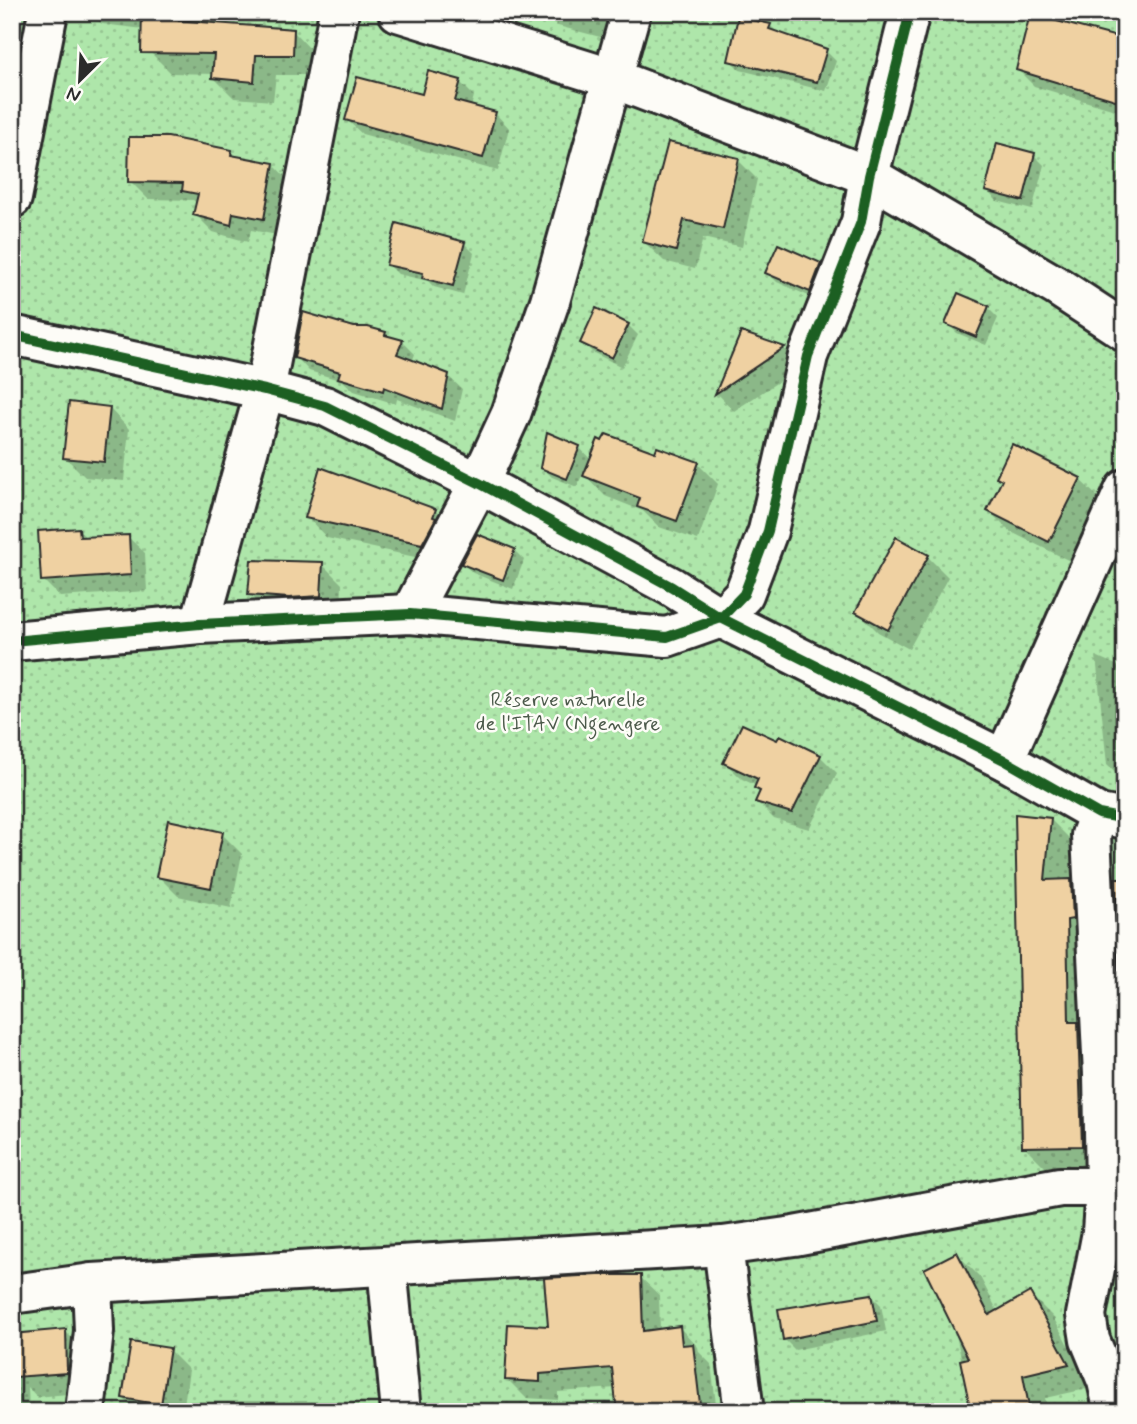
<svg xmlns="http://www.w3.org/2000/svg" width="1137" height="1424" font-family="Mynerve,sans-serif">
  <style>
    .green { fill: url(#green-dots); stroke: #6c886a; stroke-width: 2 }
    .shadow { fill: #0003 }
    .building { fill: #efd1a2; stroke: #2b2b2b; stroke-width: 2 }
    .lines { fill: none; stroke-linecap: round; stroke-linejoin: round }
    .street-casing { stroke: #2b2b2b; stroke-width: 44 }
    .street { stroke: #fdfcf7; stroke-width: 38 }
    .cycleway-casing { stroke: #fdfcf7; stroke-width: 15 }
    .cycleway { stroke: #1b5e20; stroke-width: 10 }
    .labels { text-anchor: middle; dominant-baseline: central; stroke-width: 5; stroke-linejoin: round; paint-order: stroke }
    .park-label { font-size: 21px; fill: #4c5a4b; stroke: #fdfcf7 }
  </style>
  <defs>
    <pattern id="green-dots" width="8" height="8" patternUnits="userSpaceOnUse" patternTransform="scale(1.75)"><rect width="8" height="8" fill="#aee6aa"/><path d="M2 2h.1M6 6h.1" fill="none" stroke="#96c592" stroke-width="1.8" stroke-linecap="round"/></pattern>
  </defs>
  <rect width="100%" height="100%" fill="#faf3e6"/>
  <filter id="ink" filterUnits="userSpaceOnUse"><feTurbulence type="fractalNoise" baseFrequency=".0143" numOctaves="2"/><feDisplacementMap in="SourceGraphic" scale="14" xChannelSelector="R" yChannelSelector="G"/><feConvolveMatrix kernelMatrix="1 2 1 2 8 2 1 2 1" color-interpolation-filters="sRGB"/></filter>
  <g filter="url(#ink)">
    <!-- green -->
    <rect class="green" x="12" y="12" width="1113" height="1400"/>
    <!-- shadow -->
    <g class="shadow">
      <polygon points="89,12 146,12 144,29 102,24"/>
      <polygon points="615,12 608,39 558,26 545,13"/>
      <polygon points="770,25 779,34 826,51 836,61 826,91 740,70 730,60"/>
      <polygon points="293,31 313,52 312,75 276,75 273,101 234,98 214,78 214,74 171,73 151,53"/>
      <polygon points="1125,41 1125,113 1034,86 1018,70"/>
      <polygon points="460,82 474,96 471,107 495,113 509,128 498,171 362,134 347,120 423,96"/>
      <polygon points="231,152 238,158 274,165 291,183 282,236 251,230 248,242 213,232 195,214 198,204 193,200 148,199 130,181"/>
      <polygon points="1034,155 1044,165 1032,210 997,201 987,191"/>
      <polygon points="738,160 757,179 742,247 703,238 695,269 664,261 644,242"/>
      <polygon points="464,243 474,253 463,295 434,287 428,281 398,274 388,264"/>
      <polygon points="820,264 830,274 820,301 777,282 768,273"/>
      <polygon points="988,308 998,318 986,345 957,333 947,323"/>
      <polygon points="356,325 402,341 415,354 412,362 448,376 462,389 455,421 397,399 396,404 354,391 343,381 309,371 296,357 355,330"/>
      <polygon points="628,325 638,335 622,367 592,352 582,342"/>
      <polygon points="742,334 784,349 802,366 734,411 717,393"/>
      <polygon points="109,408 129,429 124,481 85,477 65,457"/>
      <polygon points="1013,446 1080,480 1101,500 1070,561 1009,531 989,511 1003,482 998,476"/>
      <polygon points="579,447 591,460 656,455 698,464 718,484 698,540 659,527 643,511 605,496 583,473 577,487 552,477 542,467"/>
      <polygon points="435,510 455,531 443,563 327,538 307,517"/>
      <polygon points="79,530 87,539 128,537 145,553 147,591 60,597 43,580"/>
      <polygon points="514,550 524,560 513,589 473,573 463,564"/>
      <polygon points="928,557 948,577 909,649 878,632 858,612"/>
      <polygon points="322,564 342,584 341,616 270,615 250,594"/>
      <polygon points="1096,656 1125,669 1125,776 1123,780 1107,765"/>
      <polygon points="778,743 820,756 837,773 809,829 774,819 757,802 761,793 757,786 742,779 725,763"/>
      <polygon points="1017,816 1051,820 1079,848 1074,890 1093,909 1099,1174 1052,1174 1024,1146"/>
      <polygon points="222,834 242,854 231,908 178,896 158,876"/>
      <polygon points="1120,857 1125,857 1125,897"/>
      <polygon points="957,1254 980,1277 998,1312 1030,1294 1053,1317 1091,1388 1045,1398 1048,1412 953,1412 972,1408 954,1326"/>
      <polygon points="640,1277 659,1295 660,1330 680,1328 698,1347 699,1352 711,1364 717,1412 619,1412 616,1388 558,1392 558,1400 526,1398 507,1379 550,1328"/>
      <polygon points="871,1295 881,1305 886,1331 795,1350 785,1340 780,1311"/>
      <polygon points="65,1331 85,1351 87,1392 37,1397 28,1387 29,1412 12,1412 12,1361 16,1365"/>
      <polygon points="1125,1336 1125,1353 1121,1349"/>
      <polygon points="169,1350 189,1370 183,1412 137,1412 123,1398"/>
    </g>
    <!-- building -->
    <g class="building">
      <polygon points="142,12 175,12 175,20 294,29 293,55 256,55 254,82 212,78 214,54 141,53"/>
      <polygon points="1030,14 1125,39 1125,103 1016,70"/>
      <polygon points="738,17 771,24 769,29 827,49 817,82 728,61"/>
      <polygon points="428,71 461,80 455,101 496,112 483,158 345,120 357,77 422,94"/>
      <polygon points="129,137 168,137 232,150 231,155 274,163 264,219 233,213 231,225 193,215 198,194 182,191 183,183 128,182"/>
      <polygon points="668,142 739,158 723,229 684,220 676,251 642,242"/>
      <polygon points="997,143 1035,153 1023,201 985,191"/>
      <polygon points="396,223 465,242 453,286 422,278 423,273 386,265"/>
      <polygon points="778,244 821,263 810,292 765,273"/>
      <polygon points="958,293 989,306 976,337 945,324"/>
      <polygon points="596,308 629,324 612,358 580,343"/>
      <polygon points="303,312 354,327 368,327 386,332 385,335 403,340 397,354 449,374 442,409 384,387 383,391 338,378 340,372 294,358"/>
      <polygon points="741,332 785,347 715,394"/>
      <polygon points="69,402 110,407 104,462 63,458"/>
      <polygon points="547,432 580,446 567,479 540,468"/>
      <polygon points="606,434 655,452 657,447 699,462 677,521 637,507 640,498 583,476 598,439 602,441"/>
      <polygon points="1012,444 1081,478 1049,542 987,511 1002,480 996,477"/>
      <polygon points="320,467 436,509 433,517 436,518 422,544 305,518"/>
      <polygon points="79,528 80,537 129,535 131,575 41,581 38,531"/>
      <polygon points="477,534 515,549 503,580 461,564"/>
      <polygon points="896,537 929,555 888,630 855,612"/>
      <polygon points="251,560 323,562 321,596 289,598 248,595"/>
      <polygon points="742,724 777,740 780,735 821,755 792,813 755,802 760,791 754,788 758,779 723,763"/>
      <polygon points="1015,814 1051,818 1045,880 1071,879 1073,919 1067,920 1069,1022 1078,1022 1082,1146 1022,1147"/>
      <polygon points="168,820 223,832 211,888 156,877"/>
      <polygon points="1115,878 1125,878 1125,914 1117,915"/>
      <polygon points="957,1252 989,1315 1030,1292 1069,1364 1023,1375 1030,1412 971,1412 960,1360 968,1358 924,1269"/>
      <polygon points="598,1275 641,1275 643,1331 680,1326 682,1345 693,1344 700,1404 691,1405 692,1412 617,1412 612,1368 540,1374 540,1382 505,1380 508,1324 548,1326 544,1278"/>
      <polygon points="872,1294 877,1321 783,1340 778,1309"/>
      <polygon points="66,1329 67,1373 15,1377 12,1334"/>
      <polygon points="131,1342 170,1348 161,1405 122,1398"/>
    </g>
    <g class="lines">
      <defs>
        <g id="street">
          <polyline points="398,12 614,79 869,176 1058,287 1125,331"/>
          <polyline points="12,198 48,12"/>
          <polyline points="12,335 265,390 325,406 479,483 672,587 721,618 1004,760 1099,814 1125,819"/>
          <polyline points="410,614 479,483 511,414 550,301 631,12"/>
          <polyline points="200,624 265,390 339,12"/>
          <polyline points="12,641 200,624 410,614 667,637 721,618 744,594 768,531 808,356 861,222 869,176 910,12"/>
          <polyline points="1004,760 1125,489"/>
          <polyline points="1099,814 1091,835 1103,1074 1105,1188 1102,1232 1086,1315 1090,1340 1107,1381 1114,1412"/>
          <polyline points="723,1246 744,1412"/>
          <polyline points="387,1266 401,1412"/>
          <polyline points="12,1294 92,1283 723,1246 794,1236 1060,1187 1125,1187"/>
          <polyline points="85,1412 94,1331 92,1283"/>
        </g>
      </defs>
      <!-- street casing -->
      <use href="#street" class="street-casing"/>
      <!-- street -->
      <use href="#street" class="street"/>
      <defs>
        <g id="cycleway">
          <polyline points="12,335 265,390 325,406 479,483 672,587 721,618 1004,760 1099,814 1125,819"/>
          <polyline points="12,641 200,624 410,614 667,637 721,618 744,594 768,531 808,356 861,222 869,176 910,12"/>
        </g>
      </defs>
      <!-- cycleway casing -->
      <use href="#cycleway" class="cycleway-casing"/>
      <!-- cycleway -->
      <use href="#cycleway" class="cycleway"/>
    </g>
  </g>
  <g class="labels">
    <!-- park labels -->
    <g class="park-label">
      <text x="568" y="700">Réserve naturelle<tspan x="568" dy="24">de l'ITAV (Ngengere</tspan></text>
    </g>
  </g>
  <!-- margin -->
  <rect width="1137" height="1424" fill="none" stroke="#fdfcf7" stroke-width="42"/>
  <rect x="21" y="21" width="1095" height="1382" fill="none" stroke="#2b2b2b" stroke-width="2.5" filter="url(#ink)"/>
  <!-- north arrow -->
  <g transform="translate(80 80) rotate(204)" stroke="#fdfcf7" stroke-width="5" paint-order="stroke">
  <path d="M0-5L12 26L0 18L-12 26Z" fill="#2b2b2b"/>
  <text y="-10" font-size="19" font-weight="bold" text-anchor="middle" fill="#2b2b2b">N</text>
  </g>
</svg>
